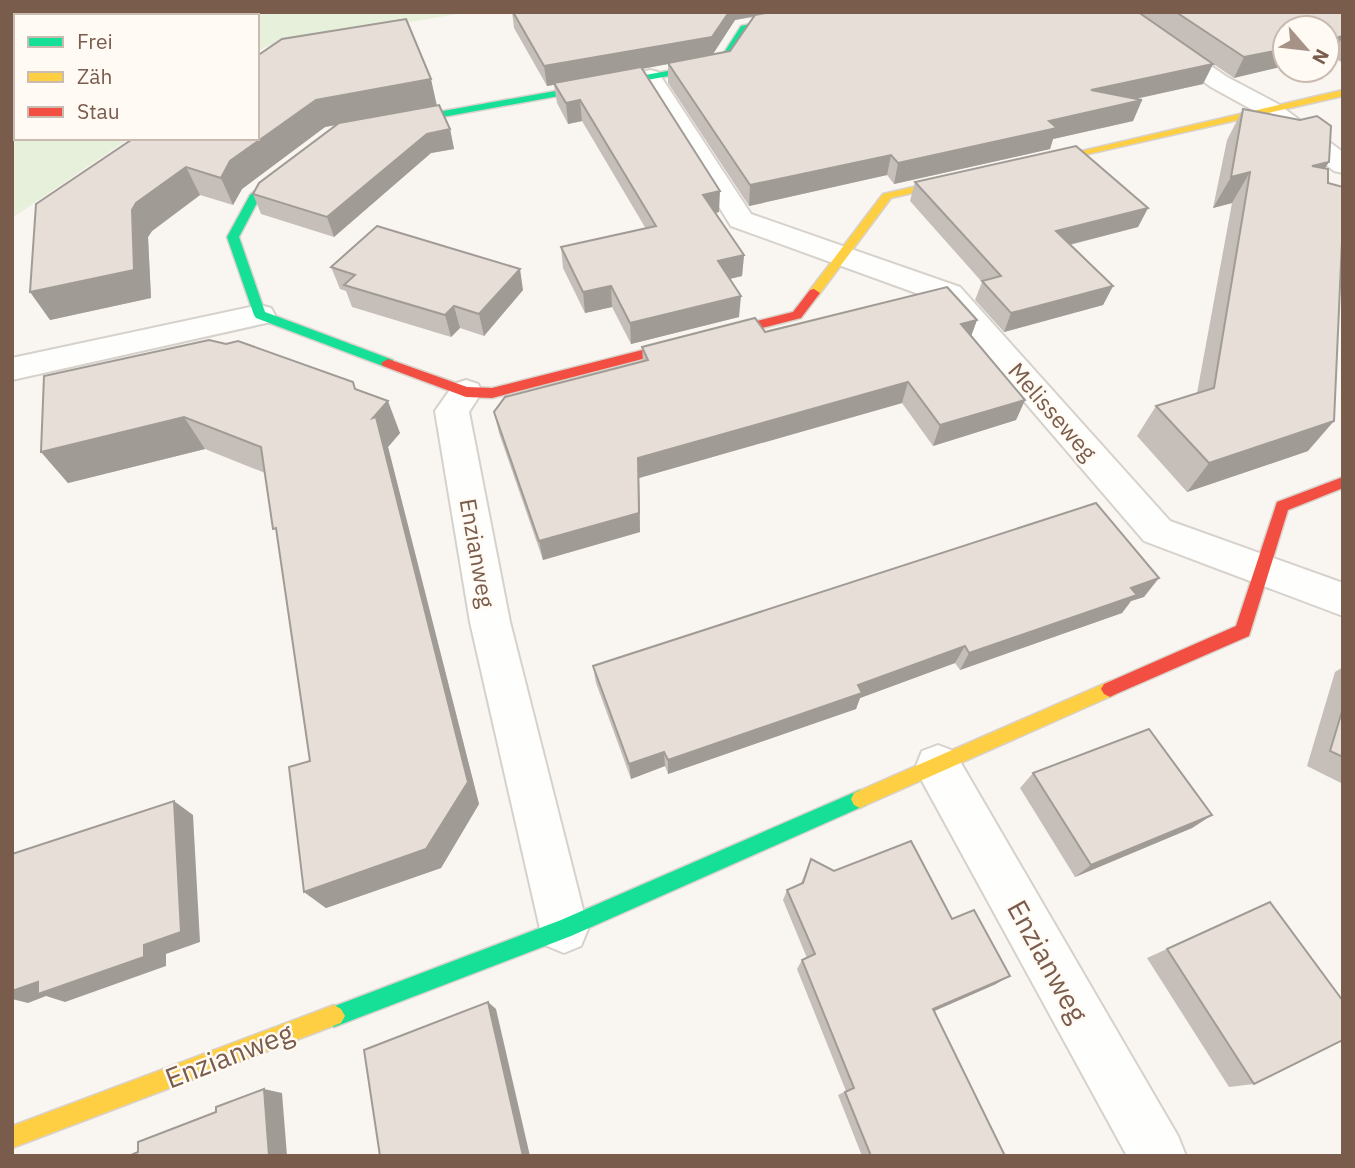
<svg xmlns="http://www.w3.org/2000/svg" width="1355" height="1168" font-family="'IBM Plex Sans',sans-serif">
  <style>
    .green { fill: #e7f0db }
    .lines { fill: none; stroke-linecap: round; stroke-linejoin: round }
    .lane-casing { stroke: #d7d1cb; stroke-width: 3 }
    .street-casing { stroke: #d7d1cb; stroke-width: 4 }
    .fast-casing { stroke: #d9d2cb; stroke-width: 3 }
    .slow-casing { stroke: #d9d2cb; stroke-width: 3 }
    .jam-casing { stroke: #d9d2cb; stroke-width: 3 }
    .lane { fill: #fefefd; fill-rule: evenodd }
    .street { fill: #fefefd; fill-rule: evenodd }
    .fast { fill: #16e098; fill-rule: evenodd }
    .slow { fill: #ffcf43; fill-rule: evenodd }
    .jam { fill: #f24e42; fill-rule: evenodd }
    .wall { fill: #c6bfb9; fill-rule: evenodd }
    .shaded-wall { fill: #a19b96 }
    .building { fill: #e6ded7; stroke: #a19b96; stroke-width: 2 }
    .labels { text-anchor: middle; dominant-baseline: central; stroke-width: 5; stroke-linejoin: round; paint-order: stroke }
    .street-label { font-size: 23px; fill: #7a5c4d; stroke: #fffaf3 }
    .near-street-label { font-size: 28px; fill: #7a5c4d; stroke: #fffaf3 }
  </style>
  <rect width="100%" height="100%" fill="#f9f5f0"/>
  <!-- green -->
  <g class="green">
    <polygon points="65,12 468,12 265,47 257,52 257,16 65,16"/>
    <polygon points="16,80 16,138 130,138 12,218 12,81"/>
  </g>
  <g class="lines">
    <defs>
      <rect id="lane" x="34" y="12" width="16" height="4"/>
      <g id="street">
        <polygon points="1107,12 1133,12 1227,77 1278,104 1343,152 1343,173 1334,171 1260,114 1211,87"/>
        <polygon points="650,70 658,72 751,214 960,287 1170,521 1343,583 1343,616 1144,541 938,301 731,226 638,77 642,72"/>
        <polygon points="260,305 271,308 275,315 271,322 12,380 12,358"/>
        <polygon points="466,380 478,384 482,392 469,412 510,622 588,929 581,946 564,953 547,946 540,929 470,622 435,411 454,384"/>
        <polygon points="938,745 954,751 1178,1136 1186,1156 1127,1156 922,781 916,766 922,751"/>
      </g>
      <g id="fast">
        <polygon points="807,12 825,12 747,30 724,66 393,126 388,123 393,120 718,62 741,26"/>
        <polygon points="290,162 299,164 259,199 239,237 265,312 393,360 393,366 383,366 256,318 254,315 227,237 250,195"/>
        <polygon points="860,790 866,793 869,799 866,805 571,936 334,1027 327,1023 323,1016 327,1009 561,920"/>
      </g>
      <g id="slow">
        <polygon points="1343,90 1343,96 1031,167 1026,164"/>
        <polygon points="965,175 969,176 969,180 891,198 818,296 810,296 810,290 883,194"/>
        <polygon points="1110,681 1116,684 1119,689 1116,694 866,805 860,808 854,805 851,799 854,793"/>
        <polygon points="334,1005 341,1009 345,1016 341,1023 12,1148 12,1126"/>
      </g>
      <g id="jam">
        <polygon points="814,289 820,293 801,318 492,398 466,397 383,366 381,363 388,359 467,387 492,388 793,312 810,290"/>
        <polygon points="1343,477 1343,488 1288,510 1249,636 1116,694 1110,697 1104,694 1101,689 1104,684 1236,626 1277,502"/>
      </g>
    </defs>
    <!-- lane casing -->
    <use href="#lane" class="lane-casing"/>
    <!-- street casing -->
    <use href="#street" class="street-casing"/>
    <!-- fast casing -->
    <use href="#fast" class="fast-casing"/>
    <!-- slow casing -->
    <use href="#slow" class="slow-casing"/>
    <!-- jam casing -->
    <use href="#jam" class="jam-casing"/>
    <!-- lane -->
    <use href="#lane" class="lane"/>
    <!-- street -->
    <use href="#street" class="street"/>
    <!-- fast -->
    <use href="#fast" class="fast"/>
    <!-- slow -->
    <use href="#slow" class="slow"/>
    <!-- jam -->
    <use href="#jam" class="jam"/>
  </g>
  <!-- wall -->
  <g class="wall">
    <path d="M512 12H1343V63L1331 56 1327 57V28L1234 78 1156 25 1213 64 1203 84 1136 99 1142 100 1133 121 1053 139 1050 149 894 184 887 175 749 206 668 83V64L642 69 719 212 716 213 744 255 742 276 729 279 739 317 631 344 612 307 585 313 563 268 561 247 646 229 582 121 568 124 557 103 554 85 547 86 514 28ZM754 17 730 51 713 54 735 20Z"/>
    <polygon points="436,105 450,129 454,149 431,153 334,237 261,214 253,194 336,125 325,127 242,189 233,205 200,195 152,231 148,237 151,298 50,320 134,138"/>
    <polygon points="1243,109 1329,162 1324,169 1308,451 1187,492 1137,436 1156,406 1197,393 1232,203 1213,208 1227,140"/>
    <polygon points="915,182 1148,208 1138,227 1070,245 1113,286 1103,305 1004,332 975,300 982,282 910,201"/>
    <polygon points="331,267 523,290 484,336 460,328 451,337 352,307 346,291 340,289"/>
    <polygon points="977,320 971,336 1025,400 1016,420 933,446 902,403 639,478 640,532 543,560 499,433 494,412 643,361 642,347 765,332"/>
    <polygon points="44,376 356,389 400,433 388,447 479,804 441,868 326,908 304,892 310,761 277,536 265,473 205,449 68,483 41,452"/>
    <polygon points="1144,597 1131,601 1122,613 960,670 955,663 860,698 856,709 668,774 665,766 631,779 596,683 593,666"/>
    <polygon points="1343,667 1343,784 1307,766 1335,672"/>
    <polygon points="1033,773 1212,815 1192,828 1075,877 1020,788"/>
    <polygon points="811,859 834,871 952,919 996,984 934,1011 1005,1156 862,1156 838,1095 846,1091 797,969 802,960 807,958 783,900 787,890 801,883"/>
    <polygon points="1270,902 1254,1084 1229,1087 1147,958"/>
  </g>
  <!-- shaded-wall -->
  <g class="shaded-wall">
    <polygon points="12,12 32,12 32,16 16,16 16,47 12,48"/>
    <polygon points="729,12 775,12 735,20 711,57 668,63 668,64 547,86 544,66"/>
    <polygon points="1343,36 1331,56 1327,57 1327,40"/>
    <polygon points="1285,49 1285,66 1234,78 1244,57"/>
    <polygon points="1213,64 1203,84 1084,110 1091,90"/>
    <polygon points="431,79 437,106 325,127 242,189 233,205 221,178 230,161 316,100"/>
    <polygon points="580,100 582,121 568,124 566,103"/>
    <polygon points="1142,100 1133,121 1053,139 1050,149 894,184 898,163 1049,121"/>
    <polygon points="450,129 454,149 431,153 334,237 327,217 427,134"/>
    <polygon points="891,155 887,175 749,206 750,185"/>
    <polygon points="1329,162 1309,193 1312,166"/>
    <polygon points="186,167 200,195 152,231 148,237 151,298 50,320 30,292 132,210 136,203"/>
    <polygon points="1250,172 1232,203 1213,208 1231,177"/>
    <polygon points="720,191 719,212 703,216 703,195"/>
    <polygon points="1148,208 1138,227 1048,250 1056,231"/>
    <polygon points="744,255 742,276 717,282 718,261"/>
    <polygon points="520,269 523,290 484,336 479,314"/>
    <polygon points="611,286 612,307 585,313 583,292"/>
    <polygon points="1113,286 1103,305 1004,332 1011,313"/>
    <polygon points="741,296 739,317 631,344 630,323"/>
    <polygon points="454,306 460,328 451,337 445,315"/>
    <polygon points="977,320 969,342 961,324"/>
    <polygon points="908,382 902,403 639,478 640,532 543,560 539,541 638,458"/>
    <polygon points="1025,400 1016,420 933,446 940,425"/>
    <polygon points="388,401 400,433 388,447 479,804 441,868 326,908 304,892 373,418"/>
    <polygon points="184,417 205,449 68,483 41,452"/>
    <polygon points="1334,421 1308,451 1187,492 1209,463"/>
    <polygon points="1159,578 1144,597 1131,601 1122,613 960,670 969,653 1131,588"/>
    <polygon points="965,646 955,663 860,698 856,709 668,774 668,760 858,685"/>
    <polygon points="664,752 665,766 631,779 629,764"/>
    <polygon points="174,801 193,815 200,942 166,954 166,966 65,1002 46,996 28,1003 12,999 12,991 144,945"/>
    <polygon points="1212,815 1192,828 1075,877 1091,865"/>
    <polygon points="1010,976 996,984 923,1016 933,1009"/>
    <polygon points="488,1002 496,1009 530,1156 523,1156"/>
    <polygon points="264,1089 282,1093 287,1156 269,1156"/>
  </g>
  <!-- building -->
  <g class="building">
    <polygon points="513,12 729,12 712,37 544,66"/>
    <polygon points="771,12 1138,12 1213,64 1091,90 1142,100 1049,121 1057,128 898,163 891,155 750,185 668,63 730,51 755,15"/>
    <polygon points="1176,12 1343,12 1343,36 1327,40 1327,28 1285,28 1285,49 1244,57"/>
    <polygon points="406,19 431,79 316,100 230,161 221,178 186,167 136,203 132,210 134,270 30,292 36,204 134,138 257,138 257,56 282,39"/>
    <polygon points="641,67 720,191 703,195 744,255 718,261 741,296 630,323 611,286 583,292 561,247 656,226 580,100 566,103 554,83"/>
    <polygon points="439,105 450,129 427,134 327,217 253,194 259,183 339,123"/>
    <polygon points="1243,109 1300,120 1317,116 1331,126 1329,162 1312,166 1328,169 1328,183 1343,187 1343,219 1334,421 1209,463 1156,406 1214,388 1250,172 1231,177"/>
    <polygon points="1076,146 1148,208 1056,231 1113,286 1011,313 982,281 1001,276 915,182"/>
    <polygon points="377,226 520,269 479,314 454,306 445,315 344,285 355,275 331,267"/>
    <polygon points="947,287 977,320 961,324 1025,400 940,425 908,382 638,458 639,513 539,541 494,412 505,397 648,360 642,347 755,318 765,332"/>
    <polygon points="209,340 226,344 238,341 353,382 355,389 388,401 373,418 376,417 468,782 426,849 304,892 289,767 310,761 276,528 273,529 261,447 184,417 41,452 44,376"/>
    <polygon points="1096,503 1159,578 1131,588 1137,595 969,653 965,646 858,685 862,693 668,760 664,752 629,764 593,666"/>
    <polygon points="1343,708 1343,757 1330,751"/>
    <polygon points="1149,729 1212,815 1091,865 1033,773"/>
    <polygon points="174,801 181,932 144,945 144,957 38,994 38,982 12,991 12,854"/>
    <polygon points="911,841 952,919 974,910 1010,976 933,1009 1005,1156 871,1156 845,1092 854,1088 802,960 815,954 787,890 803,883 811,859 834,871"/>
    <polygon points="1270,902 1343,1001 1343,1040 1254,1084 1167,949"/>
    <polygon points="488,1002 523,1156 380,1156 364,1050"/>
    <polygon points="264,1089 269,1156 129,1156 138,1152 138,1142 216,1112 216,1107"/>
  </g>
  <g class="labels">
    <!-- street labels -->
    <g class="street-label">
      <text transform="translate(1053 411) rotate(49)">Melisseweg</text>
      <text transform="translate(478 553) rotate(80)">Enzianweg</text>
    </g>
    <!-- near-street labels -->
    <g class="near-street-label">
      <text transform="translate(1048 961) rotate(61)">Enzianweg</text>
      <text transform="translate(229 1055) rotate(-21)">Enzianweg</text>
    </g>
  </g>
  <!-- border -->
  <rect width="1355" height="1168" fill="none" stroke="#7a5c4d" stroke-width="28"/>
  <!-- legend -->
  <rect x="14" y="14" width="245" height="126" fill="#fffaf3" stroke="#cabbb1" stroke-width="2"/>
  <rect x="28" y="37" width="35" height="10" fill="#16e098" stroke="#cabbb1" stroke-width="2"/>
  <text x="77" y="49" font-size="21" fill="#7a5c4d">Frei</text>
  <rect x="28" y="72" width="35" height="10" fill="#ffcf43" stroke="#cabbb1" stroke-width="2"/>
  <text x="77" y="84" font-size="21" fill="#7a5c4d">Zäh</text>
  <rect x="28" y="107" width="35" height="10" fill="#f24e42" stroke="#cabbb1" stroke-width="2"/>
  <text x="77" y="119" font-size="21" fill="#7a5c4d">Stau</text>
  <!-- north arrow -->
  <g transform="translate(1306 49) rotate(118)"><circle r="33" fill="#fffaf3" stroke="#cabbb1" stroke-width="2"/>
  <path d="M0-5L12 26L0 18L-12 26Z" fill="#a69286"/>
  <text y="-10" font-size="19" font-weight="bold" text-anchor="middle" fill="#7a5c4d">N</text>
  </g>
</svg>
